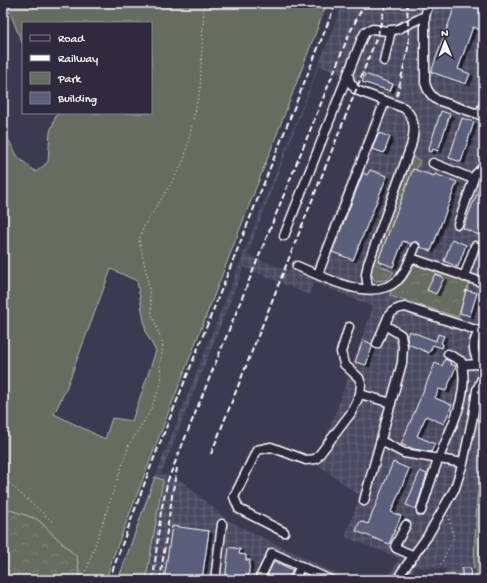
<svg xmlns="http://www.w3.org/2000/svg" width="487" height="583" font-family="'Gochi Hand',sans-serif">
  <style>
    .industrial { fill: url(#industrial-grid); fill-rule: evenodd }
    .green { fill: #666d60; stroke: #b2b6b0; fill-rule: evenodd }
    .forest { fill: url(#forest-crowns); stroke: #b2b6b0 }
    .building { fill: #5b5f7c; stroke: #fff; filter: url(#shadow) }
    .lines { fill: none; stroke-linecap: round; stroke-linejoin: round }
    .minor-casing { stroke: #fff; stroke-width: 11 }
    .path { stroke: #fff; stroke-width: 1; stroke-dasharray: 1 3; stroke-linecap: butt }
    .minor { stroke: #2f2a3d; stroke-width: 8 }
    .rail { stroke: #fff; stroke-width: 2; stroke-dasharray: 6 3; stroke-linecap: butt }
  </style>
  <defs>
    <pattern id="industrial-grid" width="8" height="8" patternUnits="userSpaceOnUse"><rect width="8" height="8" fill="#494960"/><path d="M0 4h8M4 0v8" fill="none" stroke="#646478"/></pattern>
    <pattern id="forest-crowns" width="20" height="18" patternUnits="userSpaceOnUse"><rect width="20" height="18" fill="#666d60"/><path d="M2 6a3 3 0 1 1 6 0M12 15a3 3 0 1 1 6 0" fill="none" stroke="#7d8378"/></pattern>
    <filter id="shadow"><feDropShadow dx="3.5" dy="2" stdDeviation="0" flood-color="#0009"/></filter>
  </defs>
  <rect width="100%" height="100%" fill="#3c3a50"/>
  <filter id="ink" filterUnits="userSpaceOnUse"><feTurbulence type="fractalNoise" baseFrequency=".025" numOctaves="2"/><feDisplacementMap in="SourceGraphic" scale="8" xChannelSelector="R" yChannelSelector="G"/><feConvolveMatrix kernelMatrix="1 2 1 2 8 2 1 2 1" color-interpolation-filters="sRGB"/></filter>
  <g filter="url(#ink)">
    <!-- industrial -->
    <path class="industrial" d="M343 3H484V465L477 499 473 580H447L446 569 415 567 411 580H387L399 558 345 537 360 496 317 464 373 307 314 282 309 295 244 267 161 474 183 482 227 520 350 580H146L163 480 155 477ZM319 66 382 90 313 268 293 260 289 271 247 255ZM411 157 420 160 380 267 394 273 371 266ZM414 264 458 316 391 291 404 281 412 271Z"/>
    <!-- green -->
    <g class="green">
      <path d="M5 3H327C257 189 182 374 112 560L106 580H80L77 557 37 519 13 511 3 507V130L18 157 36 172 48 162 50 132 57 113H151V23H23V45L8 8ZM111 269 137 281 146 333 156 351 132 421 112 418 105 439 54 414 66 389Z"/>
      <polygon points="484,465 484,580 473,580 477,499"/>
      <polygon points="155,477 163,480 146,580 118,580"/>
    </g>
    <!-- forest -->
    <g class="forest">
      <path d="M411 157 420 160 381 266 394 272 387 280 376 281C371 277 371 272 371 266Z"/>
      <path d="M414 263 469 283 458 317 390 296 391 291C402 285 411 275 414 263Z"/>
      <polygon points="3,507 13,511 37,519 77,557 80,580 3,580"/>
    </g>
    <!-- building -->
    <g class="building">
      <polygon points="456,3 484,3 484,31 473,27 458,69 470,74 466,84 431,72"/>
      <polygon points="365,74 393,84 390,91 362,82"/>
      <polygon points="441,111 450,114 438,151 433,149 432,152 428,151"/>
      <polygon points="462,118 474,122 461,162 449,158"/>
      <polygon points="379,133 390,137 384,153 372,149"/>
      <polygon points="413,169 434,176 435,174 457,182 431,251 420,247 420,244 417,242 414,242 411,244 403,241 393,267 378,261"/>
      <polygon points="370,170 387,176 353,260 332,252 363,173 367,175"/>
      <polygon points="484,176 484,223 479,235 463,228"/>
      <polygon points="452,239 466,245 458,267 444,261"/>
      <polygon points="435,274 444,278 436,294 427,290"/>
      <polygon points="466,290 477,293 470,316 460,313"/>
      <polygon points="409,331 436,341 438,334 444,336 441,343 443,344 442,348 433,345 429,353 408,344 407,336"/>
      <polygon points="363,340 372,344 372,347 366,365 355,362"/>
      <polygon points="445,359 451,362 450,364 456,366 446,391 439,389 435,398 452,405 444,424 426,416 417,436 435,444 431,452 414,449 401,444 435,363 442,366"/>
      <polygon points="393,462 409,469 391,512 401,516 389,544 356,531 360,521 368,524"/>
      <polygon points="420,471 427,474 416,509 406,505"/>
      <polygon points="172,526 209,531 202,580 164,580"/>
      <polygon points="229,547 240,549 239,554 246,555 246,560 250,560 248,580 225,580"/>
      <polygon points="274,561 293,570 289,580 277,580 267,575"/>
      <polygon points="462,568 471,568 470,580 462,580"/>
    </g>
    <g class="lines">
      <defs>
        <g id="minor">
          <path d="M429 3 425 16V83C427 90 431 96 437 100L484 116"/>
          <polyline points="384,61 391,30"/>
          <polyline points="480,115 484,103"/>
          <polyline points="433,163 473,179"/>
          <polyline points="458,224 475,175 484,166"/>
          <polyline points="284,236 348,74"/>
          <polyline points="411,258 484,283"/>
          <path d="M297 266C325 277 371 304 398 280 407 271 410 258 415 247"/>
          <polyline points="318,274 385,101"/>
          <polyline points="464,277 475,246"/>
          <path d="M368 289 366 274 368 264 411 146C415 130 416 119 404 108L356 90 350 82 348 74 362 38 366 31 373 29 387 31 398 29 425 16"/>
          <polyline points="349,327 341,352 344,364 359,378 361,384 360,394 391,403"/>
          <path d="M484 328C469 339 472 356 484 369"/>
          <path d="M377 344 389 315C393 310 398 308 405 307L479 331"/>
          <polyline points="462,365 479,364"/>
          <polyline points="381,441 404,453 463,463"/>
          <polyline points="364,501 402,363 403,346 401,335 385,325"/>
          <path d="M421 511C427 493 432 475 439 458 450 428 471 394 461 361L448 354"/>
          <polyline points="406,525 395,546 396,548 414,556"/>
          <polyline points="284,532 239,509 234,497 257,450 271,447 306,460 316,459 351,413 360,394"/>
          <polyline points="215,580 222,524"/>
          <polyline points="259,580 272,553 330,580"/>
          <polyline points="294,580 301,566"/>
          <polyline points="399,580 401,573 427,537 455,488 463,463 473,416 477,390 482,378 484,376"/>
        </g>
      </defs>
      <!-- minor casing -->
      <use href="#minor" class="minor-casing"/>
      <!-- path -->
      <g class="path">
        <polyline points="3,478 54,523"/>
        <polyline points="439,568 454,537 448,515"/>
        <polyline points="78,580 87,569 129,445 150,411 162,381 160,365 163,345 152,314 147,275 139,240 144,226 172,182 184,160 200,90 204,3"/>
      </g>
      <!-- minor -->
      <use href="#minor" class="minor"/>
      <!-- rail -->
      <g class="rail">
        <polyline points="397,96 409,44 407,3"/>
        <polyline points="211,454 356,90 378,34 386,3"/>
        <polyline points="109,580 152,463 336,3"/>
        <polyline points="153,580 161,511 168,480 350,32 365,3"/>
        <polyline points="160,580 172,496 177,468"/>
      </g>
    </g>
  </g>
  <!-- margin -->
  <rect width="487" height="583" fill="none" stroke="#2f2a3d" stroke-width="16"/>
  <rect x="8" y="8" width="471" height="567" fill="none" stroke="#fff" stroke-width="1.5" filter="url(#ink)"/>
  <!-- legend -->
  <rect x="22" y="22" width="130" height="92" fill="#2f2a3d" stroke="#827f8b"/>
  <rect x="30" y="35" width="20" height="6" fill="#2f2a3d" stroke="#827f8b"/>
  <text x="58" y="42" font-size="12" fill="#ffffff">Road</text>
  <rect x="30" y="55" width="20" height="6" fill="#ffffff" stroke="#827f8b"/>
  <text x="58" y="62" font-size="12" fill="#ffffff">Railway</text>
  <rect x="30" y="72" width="20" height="12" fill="#666d60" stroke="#827f8b"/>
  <text x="58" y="82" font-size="12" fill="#ffffff">Park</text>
  <rect x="30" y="92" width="20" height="12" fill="#5b5f7c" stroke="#827f8b"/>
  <text x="58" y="102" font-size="12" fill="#ffffff">Building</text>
  <!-- north arrow -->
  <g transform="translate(445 42) rotate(359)" stroke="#2f2a3d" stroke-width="3" paint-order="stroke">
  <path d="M0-3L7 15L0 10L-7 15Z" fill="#ffffff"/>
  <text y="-6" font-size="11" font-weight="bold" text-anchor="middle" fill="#ffffff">N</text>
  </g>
</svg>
